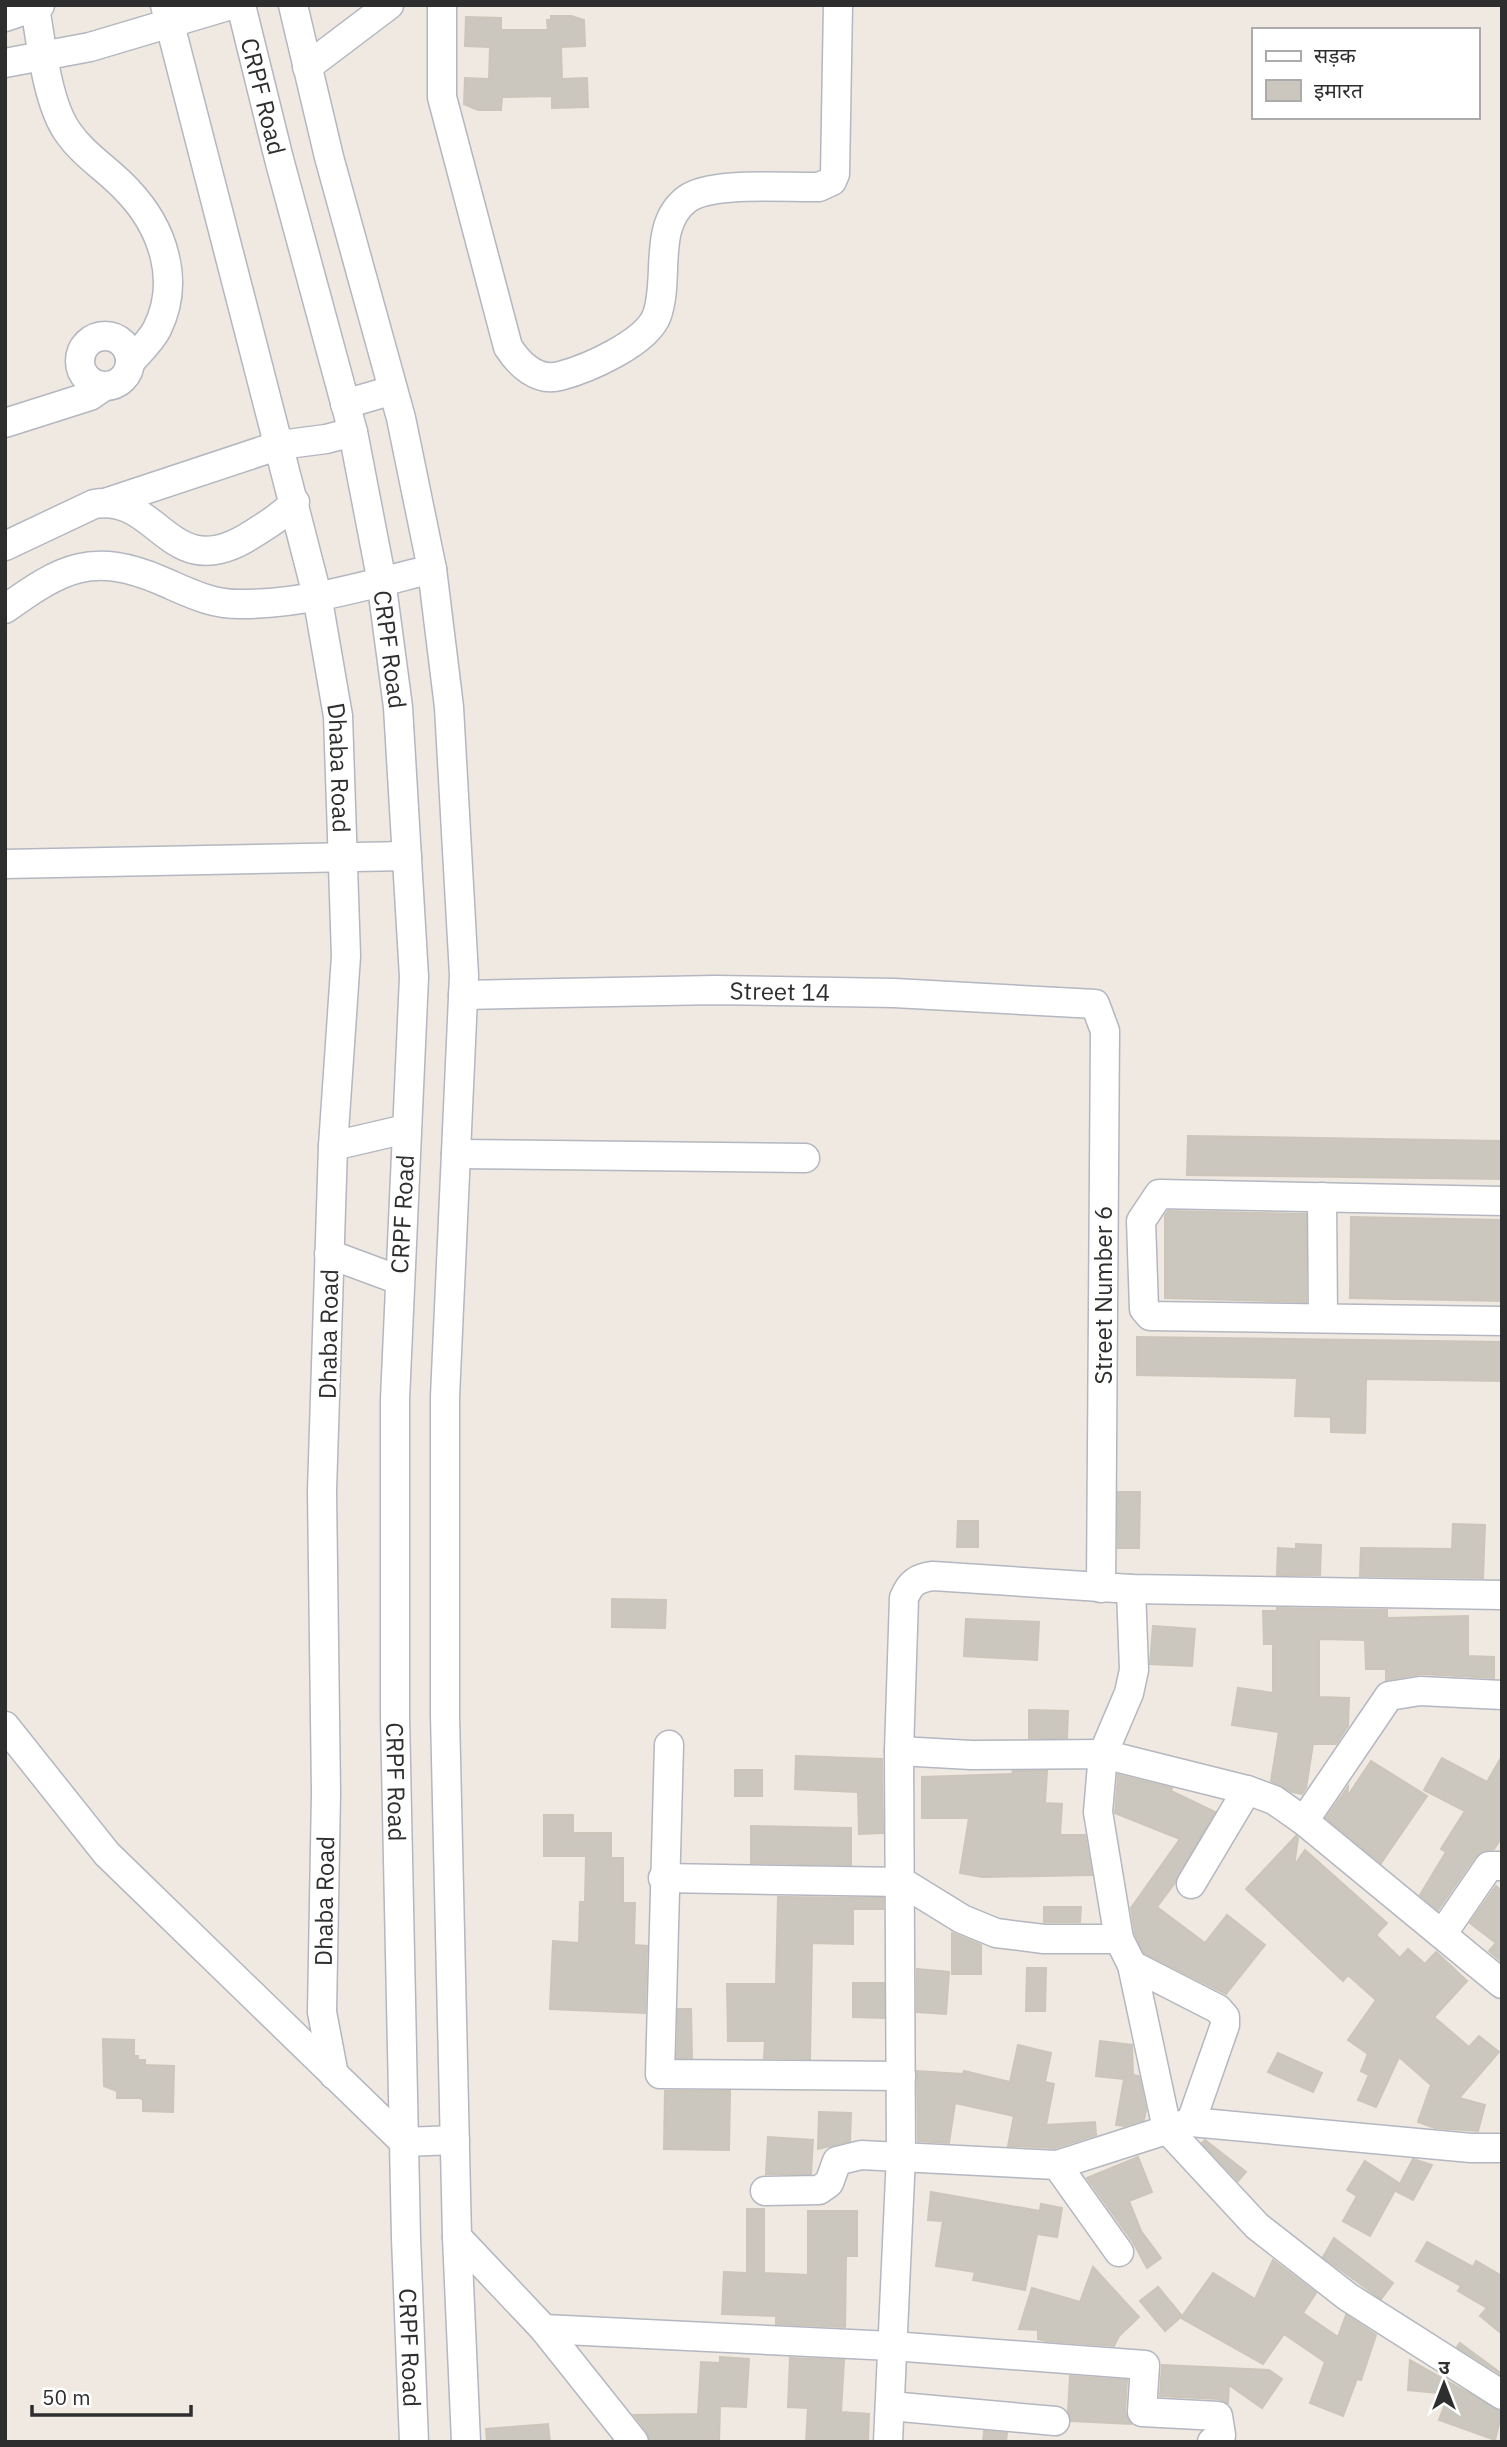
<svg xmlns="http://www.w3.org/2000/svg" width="1507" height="2447" font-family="'IBM Plex Sans','Noto Sans Devanagari',sans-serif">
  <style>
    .building { fill: #cbc7bf; stroke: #cbc5ba; stroke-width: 2 }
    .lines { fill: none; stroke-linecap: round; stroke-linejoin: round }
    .minor-casing { stroke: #b4b7c1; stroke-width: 31 }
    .minor { stroke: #fff; stroke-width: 28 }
    .labels { text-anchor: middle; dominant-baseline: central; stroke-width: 7; stroke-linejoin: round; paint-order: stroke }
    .street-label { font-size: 24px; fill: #2e2e2e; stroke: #fff }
  </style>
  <rect width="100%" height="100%" fill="#efe9e1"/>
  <!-- building -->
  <g class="building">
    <polygon points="551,16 571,16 584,20 585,46 561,47 562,79 587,78 588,107 552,108 552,96 502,97 501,110 478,110 464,104 465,78 489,79 490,47 465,46 466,17 501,18 501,30 548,30 547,20 551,20"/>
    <polygon points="1188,1136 1502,1141 1502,1179 1187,1175"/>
    <polygon points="1168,1211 1306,1214 1306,1302 1165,1298 1165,1215"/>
    <polygon points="1351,1217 1502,1220 1502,1301 1350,1298"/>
    <polygon points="1137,1337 1502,1342 1502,1381 1366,1379 1365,1433 1331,1432 1331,1417 1295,1416 1297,1378 1137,1375"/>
    <polygon points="1118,1492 1140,1492 1139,1548 1118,1548"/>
    <polygon points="958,1521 978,1521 978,1547 957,1547"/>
    <polygon points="1453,1524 1485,1525 1483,1578 1360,1576 1361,1548 1452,1549"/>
    <polygon points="1296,1544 1321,1545 1320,1575 1277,1575 1278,1548 1296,1549"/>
    <polygon points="612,1599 666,1600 665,1628 612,1627"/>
    <polygon points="1277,1608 1387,1610 1387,1618 1468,1616 1468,1656 1494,1657 1494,1678 1421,1674 1386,1680 1386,1669 1366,1669 1365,1640 1319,1639 1319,1697 1349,1698 1348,1726 1336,1744 1313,1744 1306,1788 1302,1794 1292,1792 1271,1781 1279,1732 1232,1725 1238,1688 1273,1693 1273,1644 1264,1644 1263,1611 1277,1611"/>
    <polygon points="966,1619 1039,1622 1037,1660 964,1656"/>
    <polygon points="1153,1626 1195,1629 1192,1666 1150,1664"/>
    <polygon points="1029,1710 1068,1711 1067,1738 1029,1738"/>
    <polygon points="796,1756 882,1759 883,1833 859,1834 858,1792 795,1789"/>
    <polygon points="1502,1756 1502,1837 1494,1849 1482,1851 1475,1857 1438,1910 1420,1895 1446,1852 1441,1849 1465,1811 1424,1790 1442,1758 1487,1782"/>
    <polygon points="1371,1761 1427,1796 1381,1863 1326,1818 1348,1787 1347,1797"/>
    <rect x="735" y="1770" width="27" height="26"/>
    <polygon points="1013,1771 1047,1771 1045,1803 1062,1804 1060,1835 1085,1835 1092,1875 982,1877 960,1873 969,1818 922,1818 922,1777 1012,1774"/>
    <polygon points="1118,1775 1172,1788 1171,1791 1215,1812 1174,1884 1157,1907 1205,1943 1227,1915 1265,1945 1226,1994 1144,1953 1135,1934 1131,1908 1180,1839 1115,1813"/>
    <polygon points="544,1815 573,1815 573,1833 611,1833 611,1858 623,1858 623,1903 635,1903 634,1945 647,1946 645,2013 550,2009 553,1941 579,1943 580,1902 585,1902 586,1856 544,1856"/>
    <polygon points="751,1826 851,1828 851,1865 751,1863"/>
    <polygon points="1296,1836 1298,1838 1294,1866 1305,1850 1387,1923 1376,1935 1400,1958 1408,1949 1425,1964 1436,1952 1467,1981 1434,2017 1469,2047 1479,2036 1499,2052 1459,2098 1485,2105 1478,2131 1435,2128 1418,2122 1431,2085 1399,2057 1376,2107 1358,2100 1369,2075 1361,2071 1368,2054 1348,2040 1376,2000 1348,1975 1343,1981 1246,1889"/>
    <polygon points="1496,1886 1502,1891 1502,1962 1489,1951 1496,1943 1470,1923"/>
    <polygon points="778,1897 883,1898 883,1909 853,1909 853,1944 812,1943 810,2059 764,2058 765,2041 728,2041 727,1984 776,1984"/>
    <polygon points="1044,1907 1081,1907 1080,1922 1044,1922"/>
    <polygon points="952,1933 981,1945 981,1974 952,1974"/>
    <polygon points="1027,1968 1046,1968 1045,2011 1026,2011"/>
    <polygon points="917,1969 949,1972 946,2014 917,2012"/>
    <polygon points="853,1983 884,1983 884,2018 853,2017"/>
    <polygon points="678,2009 691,2009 692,2058 677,2058"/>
    <polygon points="103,2039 134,2040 134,2056 138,2056 138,2060 145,2060 145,2065 174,2066 173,2112 143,2111 143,2100 140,2098 117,2098 117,2091 104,2086"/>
    <polygon points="1100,2041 1132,2045 1133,2075 1139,2076 1146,2110 1144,2120 1124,2126 1116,2125 1124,2079 1096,2076"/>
    <polygon points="1018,2045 1051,2053 1045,2082 1054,2084 1046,2125 1095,2122 1096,2135 1055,2148 1008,2146 1014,2116 955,2103 949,2143 918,2141 917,2071 963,2074 964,2071 1010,2082"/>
    <polygon points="1278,2053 1322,2073 1313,2092 1268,2072"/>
    <polygon points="665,2091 730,2091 729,2150 664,2149"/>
    <polygon points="819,2112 851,2113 850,2141 818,2149"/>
    <polygon points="768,2137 813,2140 811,2174 766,2174"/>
    <polygon points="1205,2140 1246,2172 1238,2181 1202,2143"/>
    <polygon points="1138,2157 1152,2192 1129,2201 1141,2231 1161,2258 1147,2268 1133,2242 1087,2178"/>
    <polygon points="1413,2159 1432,2165 1413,2200 1396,2191"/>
    <polygon points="1365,2161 1399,2183 1370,2236 1343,2221 1357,2196 1347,2190"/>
    <polygon points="931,2192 1040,2211 1041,2204 1062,2208 1057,2237 1037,2234 1025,2290 973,2280 975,2272 936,2266 943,2221 928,2220"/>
    <polygon points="747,2209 764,2209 764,2273 808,2275 808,2211 857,2211 857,2256 846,2256 845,2327 776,2324 776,2316 722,2314 724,2272 747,2273"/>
    <polygon points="1334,2238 1393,2283 1381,2299 1323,2257"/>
    <polygon points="1427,2242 1473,2267 1476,2261 1502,2276 1502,2334 1480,2316 1487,2308 1458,2291 1461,2286 1416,2261"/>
    <polygon points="1273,2260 1316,2293 1303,2313 1338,2337 1346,2315 1376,2335 1361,2380 1357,2379 1343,2416 1310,2403 1325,2362 1284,2334 1263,2364 1181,2318 1213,2273 1255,2299"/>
    <polygon points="1093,2267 1139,2317 1119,2336 1114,2346 1046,2341 1038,2339 1038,2330 1019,2329 1032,2288 1080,2302"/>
    <polygon points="1158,2287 1182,2316 1165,2331 1140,2301"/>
    <polygon points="1460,2343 1502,2374 1502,2375 1457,2347"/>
    <polygon points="720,2357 749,2359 746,2407 720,2406 719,2442 650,2442 647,2432 634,2415 698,2414 701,2362 720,2363"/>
    <polygon points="790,2358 844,2360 841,2412 869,2414 868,2442 806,2442 808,2408 788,2407"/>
    <polygon points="1410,2360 1502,2412 1495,2440 1439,2420 1449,2394 1408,2390"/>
    <polygon points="1162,2365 1269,2370 1282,2379 1262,2408 1229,2385 1228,2403 1219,2399 1160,2396"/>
    <polygon points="1070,2376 1127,2380 1125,2412 1131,2424 1071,2421 1068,2412"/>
    <polygon points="548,2424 550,2442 487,2442 486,2429"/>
    <polygon points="984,2431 1007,2433 1006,2442 983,2442"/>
  </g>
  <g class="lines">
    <defs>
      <g id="minor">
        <path id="s1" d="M165 5 317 595 338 716 346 956 333 1146 322 1491 326 1793 322 2012 334 2075"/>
        <path id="s2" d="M241 5 279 159 353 432 380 572 398 707 414 977 395 1399V1717L406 2238 414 2442"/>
        <polyline points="293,5 329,157 401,418 432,569 449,707 464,975 445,1397 445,1715 457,2237 466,2442"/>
        <path d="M442 5V97L508 347C519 364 537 382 560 376 587 369 647 343 657 315 670 278 652 225 687 199 711 181 787 188 819 187L832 181 835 174 838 5"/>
        <path d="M35 7C41 42 47 102 67 131 83 155 109 170 128 191 163 228 181 281 157 329 151 341 139 352 130 362"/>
        <polyline points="5,17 40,5"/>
        <polyline points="5,63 90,47 231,5"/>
        <polyline points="307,67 389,5"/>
        <circle cx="105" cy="361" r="25"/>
        <polyline points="345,404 393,390"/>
        <polyline points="5,423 90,396 103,387"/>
        <polyline points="108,502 280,445 326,439 353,432"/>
        <path d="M5 546 94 504C160 493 169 587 251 535 267 525 282 516 295 502"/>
        <path d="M5 609C62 568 92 551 162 581 190 593 212 605 243 604 306 604 372 584 432 569"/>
        <polyline points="5,864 407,856"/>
        <path id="s3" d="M463 995 715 990 894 993 1095 1004 1105 1031 1101 1588"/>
        <polyline points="333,1146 406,1129"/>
        <polyline points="456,1154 805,1158"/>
        <polyline points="1322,1197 1323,1318"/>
        <polyline points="1502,1201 1159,1194 1141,1221 1144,1309 1150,1316 1502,1321"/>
        <polyline points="329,1254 399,1280"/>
        <polyline points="1131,1589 1134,1670 1129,1693 1103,1754 1098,1812 1119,1939 1132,1965 1167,2129 1257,2226 1348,2297 1502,2395"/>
        <polyline points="5,1726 107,1854 404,2142 455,2140"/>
        <polyline points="669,1745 660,2074 901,2076"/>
        <polyline points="899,1751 971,1755 1103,1754 1247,1790 1274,1800 1304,1821 1502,1984"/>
        <polyline points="1304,1821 1389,1696 1420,1691 1502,1695"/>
        <polyline points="663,1878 902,1882 962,1919 996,1933 1044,1939 1119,1939"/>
        <polyline points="1191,1884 1247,1790"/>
        <polyline points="1443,1933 1489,1866 1502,1866"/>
        <polyline points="1191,2122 1471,2148 1502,2148"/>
        <polyline points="1057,2165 1119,2252"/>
        <polyline points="765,2191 819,2190 829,2183 837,2161 861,2155 1057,2165 1191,2122 1225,2025 1225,2017 1218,2009 1132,1965"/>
        <polyline points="457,2237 544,2329 634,2442"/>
        <polyline points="544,2329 892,2346 1145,2365 1142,2412 1218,2416 1221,2435 1212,2442"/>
        <polyline points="890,2406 1055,2421"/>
        <path d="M888 2442 901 2155 899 1751 904 1598C910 1583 917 1578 933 1576L1131 1589 1502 1595"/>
      </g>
    </defs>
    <!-- minor casing -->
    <use href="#minor" class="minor-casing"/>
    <!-- minor -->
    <use href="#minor" class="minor"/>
  </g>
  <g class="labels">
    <!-- street labels -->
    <g class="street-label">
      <text stroke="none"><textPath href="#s2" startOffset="94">CRPF Road</textPath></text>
      <text stroke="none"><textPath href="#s2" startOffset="662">CRPF Road</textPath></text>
      <text stroke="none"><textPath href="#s1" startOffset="784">Dhaba Road</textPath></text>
      <text stroke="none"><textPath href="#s3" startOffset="317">Street 14</textPath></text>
      <text transform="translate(402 1214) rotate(-87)">CRPF Road</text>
      <text transform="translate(1103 1295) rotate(-90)">Street Number 6</text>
      <text transform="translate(328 1334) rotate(-89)">Dhaba Road</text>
      <text stroke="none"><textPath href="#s2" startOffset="1796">CRPF Road</textPath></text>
      <text transform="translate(324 1901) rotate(-89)">Dhaba Road</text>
      <text stroke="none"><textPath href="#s2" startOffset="2362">CRPF Road</textPath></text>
    </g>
  </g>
  <!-- border -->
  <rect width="1507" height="2447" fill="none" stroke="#2e2e2e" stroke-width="14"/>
  <!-- legend -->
  <rect x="1252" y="28" width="228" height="91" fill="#ffffff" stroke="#ababab" stroke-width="2"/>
  <rect x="1266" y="51" width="35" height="10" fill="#ffffff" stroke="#ababab" stroke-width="2"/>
  <text x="1314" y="63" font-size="21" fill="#2e2e2e">सड़क</text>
  <rect x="1266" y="80" width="35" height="21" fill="#cbc7bf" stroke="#ababab" stroke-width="2"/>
  <text x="1314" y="98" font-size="21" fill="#2e2e2e">इमारत</text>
  <!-- north arrow -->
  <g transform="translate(1444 2384)" stroke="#ffffff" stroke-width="5" paint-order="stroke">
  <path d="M0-5L12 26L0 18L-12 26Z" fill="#2e2e2e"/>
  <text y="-10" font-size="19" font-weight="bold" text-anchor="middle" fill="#2e2e2e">उ</text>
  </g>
  <!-- scale -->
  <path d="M32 2405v10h159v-10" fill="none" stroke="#2e2e2e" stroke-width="3.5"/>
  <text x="42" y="2405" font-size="21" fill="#2e2e2e" stroke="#ffffff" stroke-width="5" paint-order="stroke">50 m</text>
</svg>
